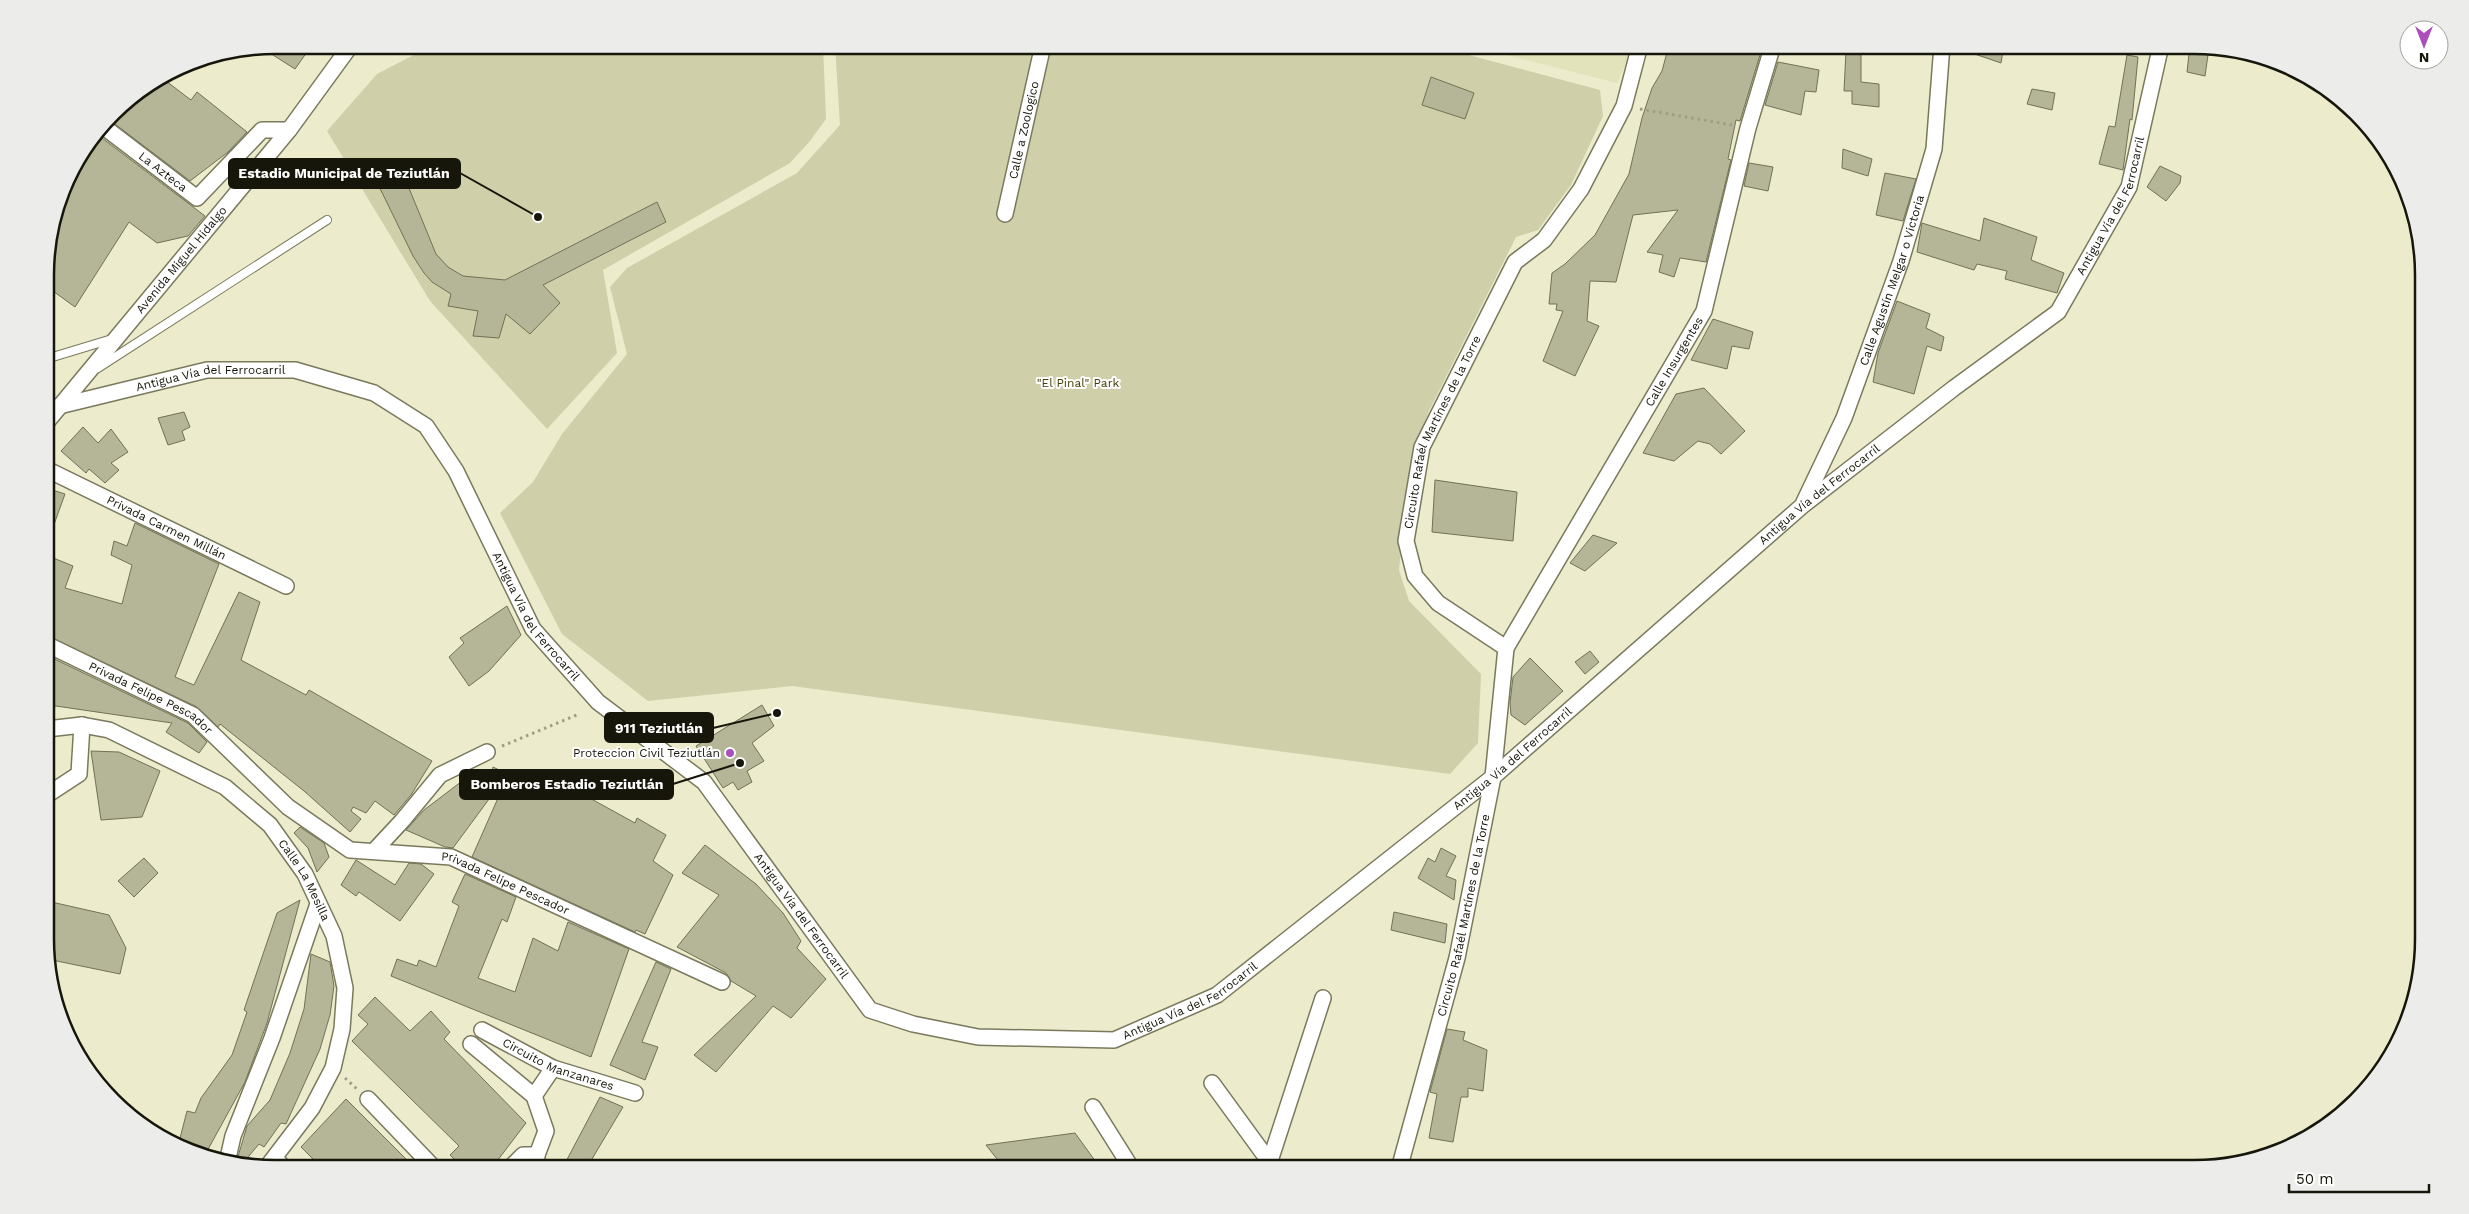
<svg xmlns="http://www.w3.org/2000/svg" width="2469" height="1214" font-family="'Work Sans',sans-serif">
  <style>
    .built { fill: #e2e2bb }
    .green { fill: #cfcfa9 }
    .building { fill: #b5b597; stroke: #717155 }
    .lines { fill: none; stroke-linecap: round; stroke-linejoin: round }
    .lane-casing { stroke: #7a795d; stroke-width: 10 }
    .street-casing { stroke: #7a795d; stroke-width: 18 }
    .path { stroke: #9e9e86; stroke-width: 3; stroke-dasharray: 2.5 4; stroke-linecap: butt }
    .lane { stroke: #fff; stroke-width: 8 }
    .street { stroke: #fff; stroke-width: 15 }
    .poi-dot { fill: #aa50bb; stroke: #fff; stroke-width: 2 }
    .labels { text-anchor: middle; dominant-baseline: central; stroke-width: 4; stroke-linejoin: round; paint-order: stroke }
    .street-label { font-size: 12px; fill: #16160b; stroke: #fff }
    .park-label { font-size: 12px; fill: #434106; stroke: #fff }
    .poi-label { font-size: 12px; fill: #16160b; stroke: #fff; text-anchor: end }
    .rim { fill: none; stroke: #16160b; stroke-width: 2.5 }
    .leader { fill: none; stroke: #16160b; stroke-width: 2 }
    .callout-dot { fill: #16160b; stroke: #fff; stroke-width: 2 }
    .callout { fill: #16160b; stroke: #16160b; stroke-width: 2 }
    .callout-label { font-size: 14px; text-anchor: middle; font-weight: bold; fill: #fff }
  </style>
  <rect width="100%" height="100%" fill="#ececcc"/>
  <!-- built -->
  <polygon class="built" points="1466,45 1634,45 1617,83"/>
  <!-- green -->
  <g class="green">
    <polygon points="433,45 823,45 826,119 810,141 790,163 603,270 617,353 547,429 430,301 327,131 377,74"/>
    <polygon points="835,45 1431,45 1600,90 1603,116 1571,185 1538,230 1516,237 1428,413 1409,472 1399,570 1409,601 1481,674 1478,743 1450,774 792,686 648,701 562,634 500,513 533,482 562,434 627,354 610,287 627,268 797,173 840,125"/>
  </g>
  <!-- building -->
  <g class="building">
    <polygon points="275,45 312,45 295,69 262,48"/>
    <polygon points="1669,45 1763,45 1740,121 1736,120 1728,159 1731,160 1706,262 1680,258 1674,277 1659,272 1663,255 1647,252 1678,210 1633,215 1616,282 1590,281 1587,321 1599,326 1575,376 1543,361 1563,311 1556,310 1557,304 1549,304 1552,273 1565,264 1595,235 1629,174 1642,118 1652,88 1662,71"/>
    <polygon points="1957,45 2004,45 2001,63 1957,48"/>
    <polygon points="2190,45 2209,48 2205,76 2187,72"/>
    <polygon points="1846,51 1861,52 1861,82 1879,84 1879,107 1852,104 1852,91 1844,91"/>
    <polygon points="2127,55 2138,57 2132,120 2130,119 2123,170 2099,164 2109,126 2115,127"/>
    <polygon points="1778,62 1819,70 1816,92 1805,91 1801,115 1765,105"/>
    <polygon points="1431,77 1474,93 1465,119 1422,105"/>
    <polygon points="162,78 191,100 197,92 247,132 228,152 190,181 111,121 128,99"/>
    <polygon points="2032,89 2055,93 2052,110 2027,104"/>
    <polygon points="98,135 205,216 188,236 157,243 129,222 75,307 46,286 46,260 69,174"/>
    <polygon points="1843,149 1872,159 1868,176 1842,168"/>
    <polygon points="397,159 436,254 448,267 463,276 505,280 657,202 666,222 543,285 560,303 530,334 506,314 499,338 473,336 478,311 448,306 451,294 432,282 424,273 413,256 371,170"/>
    <polygon points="1749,163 1773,167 1768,191 1744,186"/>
    <polygon points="2160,166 2181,176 2180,183 2166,201 2147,187"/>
    <polygon points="1885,173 1916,179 1903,221 1876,215"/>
    <polygon points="1984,218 2037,237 2031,260 2064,273 2057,293 2005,279 2007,271 1977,264 1974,270 1917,252 1922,223 1980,241"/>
    <polygon points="1897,301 1930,314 1926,328 1944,337 1941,351 1927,346 1914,394 1873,382 1878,353"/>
    <polygon points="1713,319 1753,332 1749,349 1732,346 1727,369 1691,360"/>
    <polygon points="1704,388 1745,431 1721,454 1710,444 1698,441 1674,461 1643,453 1676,394"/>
    <polygon points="184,412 190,427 182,431 185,440 168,445 158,418"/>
    <polygon points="83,427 98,443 111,429 128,452 111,463 119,470 105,483 89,469 86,473 61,451"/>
    <polygon points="1435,480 1517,492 1513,541 1432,532"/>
    <polygon points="46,488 65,494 48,541 46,541"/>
    <polygon points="135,523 219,564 175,677 194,685 239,592 260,602 241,660 306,695 309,690 432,761 411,795 394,815 375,801 366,813 353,807 351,811 361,819 350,832 304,791 220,724 218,727 197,707 46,635 46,555 73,566 65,588 122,604 132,565 111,555 114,541 127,546"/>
    <polygon points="1593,535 1617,543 1585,571 1570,563"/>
    <polygon points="507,606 521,635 489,671 469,686 449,657 464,643 460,638"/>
    <polygon points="1590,651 1599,662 1585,674 1575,662"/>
    <polygon points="46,655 188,723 207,742 199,753 166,732 172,723 56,706 46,707"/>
    <polygon points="1530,658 1563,691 1525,725 1511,715 1510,703 1513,677"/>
    <polygon points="762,705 774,726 752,743 764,761 747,771 752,782 738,790 733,782 723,788 696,746"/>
    <polygon points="91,751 119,752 160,771 142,817 101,820"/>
    <polygon points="493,767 539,789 546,774 635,823 637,818 666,835 653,861 673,875 645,934 636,930 635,932 472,857 498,798 492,795 453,848 445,847 406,830 424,810 474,772 490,779"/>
    <polygon points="300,827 324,843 329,857 317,872 308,848 294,833"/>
    <polygon points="705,845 756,884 783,913 801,941 797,948 826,979 791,1018 773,1006 716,1072 694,1055 756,996 731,981 726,973 677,947 719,895 682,873"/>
    <polygon points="1441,848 1456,856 1446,876 1456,880 1454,900 1418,878 1428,858 1435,862"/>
    <polygon points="144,858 158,873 134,897 118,881"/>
    <polygon points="356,860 395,885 409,863 421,864 434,874 400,921 359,892 356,896 341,885"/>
    <polygon points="465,874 516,897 507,922 502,919 478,978 515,992 533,938 558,951 568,922 629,949 591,1057 391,976 397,959 417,966 419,960 436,967 459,906 452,902"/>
    <polygon points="300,900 267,1023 245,1082 206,1153 178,1146 187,1111 195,1113 201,1098 232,1055 247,1012 244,1010 277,913"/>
    <polygon points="47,901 109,915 126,948 120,974 47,959"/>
    <polygon points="1394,912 1447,924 1445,943 1391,930"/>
    <polygon points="311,954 330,962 334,986 330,1015 320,1049 286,1124 281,1123 264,1147 259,1144 244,1162 237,1160 247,1126 270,1100 290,1053 304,1009"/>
    <polygon points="656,962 671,969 642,1042 658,1047 645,1080 610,1065"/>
    <polygon points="375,997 410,1031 431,1011 450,1032 444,1039 526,1123 491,1169 464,1169 450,1155 459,1146 352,1041 368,1024 358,1015"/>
    <polygon points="1447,1029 1465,1032 1463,1040 1487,1050 1483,1091 1468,1088 1468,1097 1461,1097 1453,1142 1429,1138 1437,1094 1430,1092"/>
    <polygon points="600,1097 623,1107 586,1169 562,1169"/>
    <polygon points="346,1099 416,1169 323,1169 301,1147"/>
    <polygon points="1075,1133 1101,1169 1005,1169 986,1145"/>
  </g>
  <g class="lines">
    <defs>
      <g id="lane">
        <polyline points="46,359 112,339"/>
        <polyline points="98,368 327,220"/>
      </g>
      <g id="street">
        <path id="s1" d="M104 127 197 198 262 130H289"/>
        <path id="s2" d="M1005 214 1043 45"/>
        <path id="s3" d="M59 406 207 370H295L374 393 426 426 456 471 533 629 598 702 704 782 870 1010 913 1024 978 1037 1114 1040 1217 995 1493 777 1802 506 1954 388 2058 312 2129 187 2161 45"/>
        <path id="s4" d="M46 423 289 130 351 45"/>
        <path id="s5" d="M46 469 286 586"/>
        <path id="s6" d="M1804 502 1844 418 1901 261 1934 149 1942 45"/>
        <path id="s7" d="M46 644 193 715 288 807 350 850 451 857 722 982"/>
        <path id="s8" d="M1506 648 1704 311 1748 128 1773 45"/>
        <path id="s9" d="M47 729 82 725 109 730 225 787 270 825 305 874 334 936 345 988 342 1029 333 1068 312 1108 267 1167"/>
        <polyline points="47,795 79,774 82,725"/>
        <polyline points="375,850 402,821 440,775 487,752"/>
        <path id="s10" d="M482 1030 553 1068 635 1093"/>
        <polyline points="471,1044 534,1096 546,1131 537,1155 536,1169"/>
        <polyline points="1212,1083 1274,1168"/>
        <polyline points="534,1096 553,1068"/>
        <polyline points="368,1099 435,1169"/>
        <polyline points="1093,1107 1132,1169"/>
        <polyline points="228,1158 233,1136 272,1038 318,904"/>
        <polyline points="275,1158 285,1169"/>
        <polyline points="1270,1161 1323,998"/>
        <polyline points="509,1169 523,1155 537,1155"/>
        <path id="s11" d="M1399 1169 1457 958 1493 777 1506 648 1438 603 1415 576 1406 541 1422 447 1515 262 1544 240 1581 189 1624 106 1640 45"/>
      </g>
    </defs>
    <!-- lane casing -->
    <use href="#lane" class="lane-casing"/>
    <!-- street casing -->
    <use href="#street" class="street-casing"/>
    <!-- path -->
    <g class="path">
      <polyline points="1640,109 1732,125"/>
      <polyline points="502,746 577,715"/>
      <polyline points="345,1078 357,1089"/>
    </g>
    <!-- lane -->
    <use href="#lane" class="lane"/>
    <!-- street -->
    <use href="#street" class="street"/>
  </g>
  <!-- markers -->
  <circle class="poi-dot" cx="730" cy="753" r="5"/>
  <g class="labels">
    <!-- street labels -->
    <g class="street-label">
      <text stroke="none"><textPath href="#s2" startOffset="86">Calle a Zoologico</textPath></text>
      <text stroke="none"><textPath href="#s1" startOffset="74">La Azteca</textPath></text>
      <text stroke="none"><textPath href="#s3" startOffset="2690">Antigua Vía del Ferrocarril</textPath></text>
      <text stroke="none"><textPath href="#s4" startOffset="212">Avenida Miguel Hidalgo</textPath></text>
      <text stroke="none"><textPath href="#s6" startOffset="239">Calle Agustín Melgar o Victoria</textPath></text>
      <text stroke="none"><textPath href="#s8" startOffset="332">Calle Insurgentes</textPath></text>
      <text stroke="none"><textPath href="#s3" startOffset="155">Antigua Vía del Ferrocarril</textPath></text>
      <text stroke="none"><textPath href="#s11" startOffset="802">Circuito Rafaél Martínes de la Torre</textPath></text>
      <text stroke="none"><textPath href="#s3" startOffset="2270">Antigua Vía del Ferrocarril</textPath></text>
      <text stroke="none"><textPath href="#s5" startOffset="134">Privada Carmen Millán</textPath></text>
      <text stroke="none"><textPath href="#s3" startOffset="605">Antigua Vía del Ferrocarril</textPath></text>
      <text stroke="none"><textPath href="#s7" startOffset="118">Privada Felipe Pescador</textPath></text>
      <text stroke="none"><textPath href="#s3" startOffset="1865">Antigua Vía del Ferrocarril</textPath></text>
      <text stroke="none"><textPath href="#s9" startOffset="316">Calle La Mesilla</textPath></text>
      <text stroke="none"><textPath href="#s7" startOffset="532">Privada Felipe Pescador</textPath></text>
      <text stroke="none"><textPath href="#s3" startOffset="1010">Antigua Vía del Ferrocarril</textPath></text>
      <text stroke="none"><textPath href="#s11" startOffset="262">Circuito Rafaél Martínes de la Torre</textPath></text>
      <text stroke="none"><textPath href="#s3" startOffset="1460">Antigua Vía del Ferrocarril</textPath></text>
      <text stroke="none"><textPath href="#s10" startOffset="84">Circuito Manzanares</textPath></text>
    </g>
    <!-- park labels -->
    <g class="park-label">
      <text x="1078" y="383">"El Pinal" Park</text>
    </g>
    <!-- poi labels -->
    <g class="poi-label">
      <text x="720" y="753">Proteccion Civil Teziutlán</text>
    </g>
  </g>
  <!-- crop -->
  <path d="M0 0H2469V1214H0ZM275 54H2194A221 221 0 0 1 2415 275V939A221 221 0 0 1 2194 1160H275A221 221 0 0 1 54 939V275A221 221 0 0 1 275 54Z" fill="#ececeb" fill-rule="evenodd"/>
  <path class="rim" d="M275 54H2194A221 221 0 0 1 2415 275V939A221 221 0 0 1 2194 1160H275A221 221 0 0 1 54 939V275A221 221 0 0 1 275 54Z"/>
  <!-- callouts -->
  <path class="leader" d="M538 217L460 173M777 713L713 728M740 763L673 784"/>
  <g class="callout-dot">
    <circle cx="538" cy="217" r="5"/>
    <circle cx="777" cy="713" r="5"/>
    <circle cx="740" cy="763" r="5"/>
  </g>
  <g class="callout">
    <rect x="229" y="159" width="231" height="29" rx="5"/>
    <rect x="605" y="713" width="108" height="29" rx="5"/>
    <rect x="460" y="770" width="213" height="29" rx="5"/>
  </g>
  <g class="callout-label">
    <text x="344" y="178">Estadio Municipal de Teziutlán</text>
    <text x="659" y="733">911 Teziutlán</text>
    <text x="567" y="789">Bomberos Estadio Teziutlán</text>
  </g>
  <!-- north arrow -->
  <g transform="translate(2424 45) rotate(180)"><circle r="24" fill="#ffffff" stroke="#a2a29d"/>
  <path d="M0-4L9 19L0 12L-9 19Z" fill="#aa50bb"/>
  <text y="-8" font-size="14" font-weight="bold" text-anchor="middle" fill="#16160b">N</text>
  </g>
  <!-- scale -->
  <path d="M2289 1184v8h140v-8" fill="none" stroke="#16160b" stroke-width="2.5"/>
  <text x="2296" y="1184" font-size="15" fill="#16160b" stroke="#ffffff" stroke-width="4" paint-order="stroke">50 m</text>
</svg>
